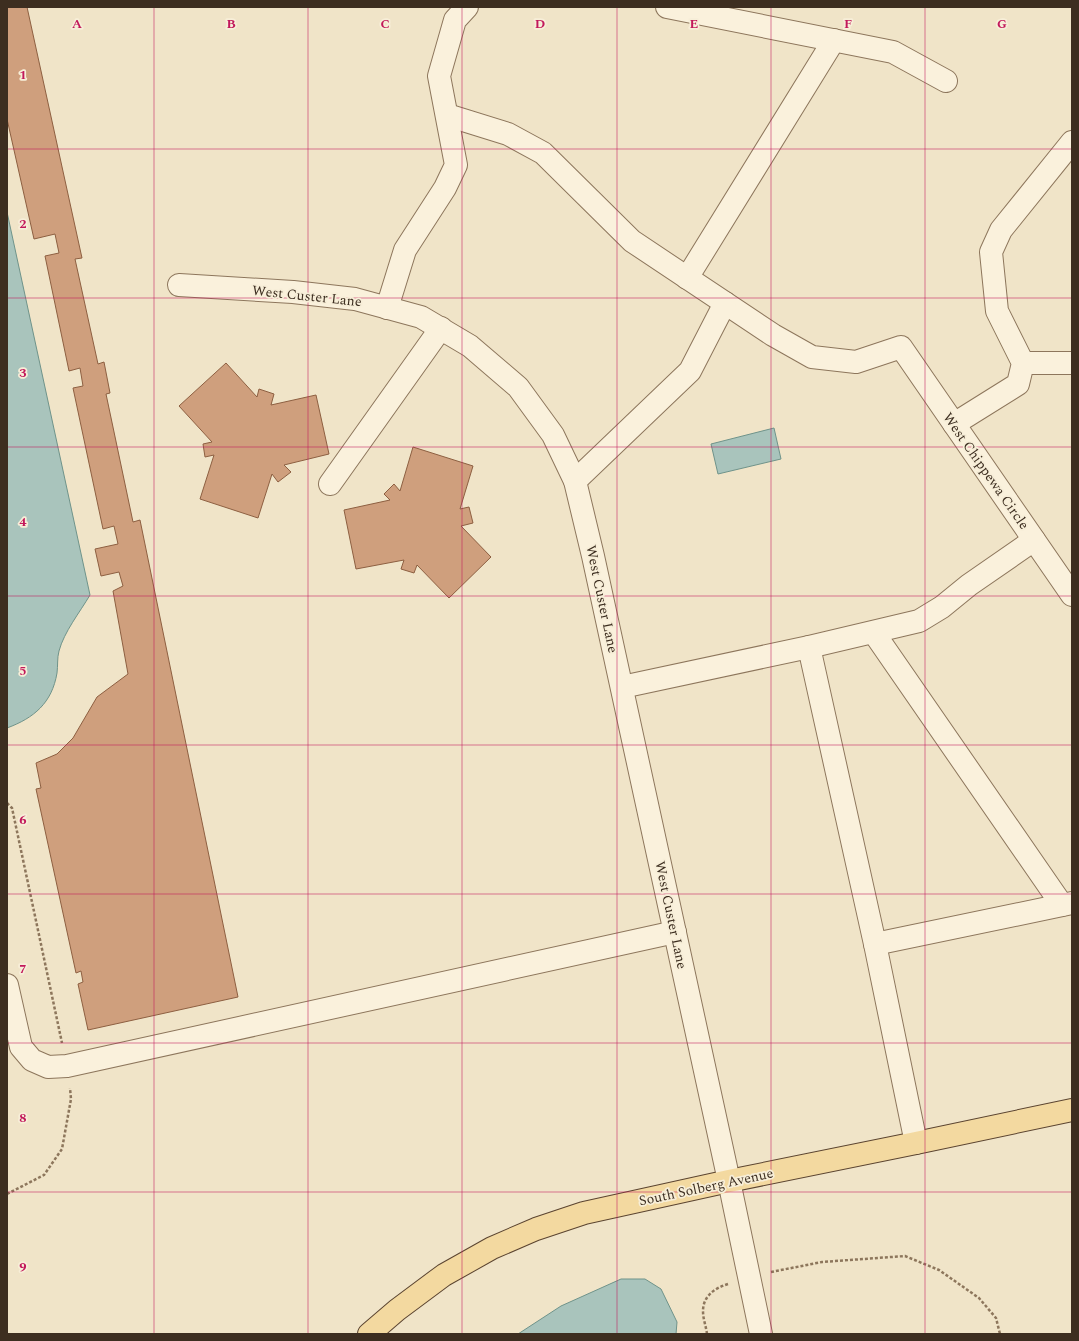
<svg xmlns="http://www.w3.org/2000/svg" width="1079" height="1341" font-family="Spectral,serif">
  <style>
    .water { fill: #a9c4bc; stroke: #6f938a }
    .building { fill: #cf9f7d; stroke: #8d5f41 }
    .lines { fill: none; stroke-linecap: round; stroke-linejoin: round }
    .minor-casing { stroke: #8d765c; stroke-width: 24 }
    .major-casing { stroke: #5b4430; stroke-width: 24 }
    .path { stroke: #8d765c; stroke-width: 2.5; stroke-dasharray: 3 2; stroke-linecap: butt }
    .minor { stroke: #faf1dc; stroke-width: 22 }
    .major { stroke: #f3d9a0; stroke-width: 22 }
    .grid { fill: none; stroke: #c2185b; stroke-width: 1; stroke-opacity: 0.55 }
    .labels { text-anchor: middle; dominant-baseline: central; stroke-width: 3.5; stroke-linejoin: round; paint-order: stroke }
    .street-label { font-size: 14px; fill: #3d2e20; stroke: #f7eed8 }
    .grid-label { font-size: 13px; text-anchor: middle; font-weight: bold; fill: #c2185b; stroke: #f7eed8; stroke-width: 3.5; stroke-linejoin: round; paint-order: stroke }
  </style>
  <rect width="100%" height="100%" fill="#f0e4c8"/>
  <!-- water -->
  <g class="water">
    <path d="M7 212 90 595C80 612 64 632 59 651 57 658 58 666 57 673 52 703 34 718 7 728Z"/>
    <polygon points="774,428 781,459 718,474 711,444"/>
    <polygon points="621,1279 645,1279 661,1289 677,1322 676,1334 518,1334 561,1306"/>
  </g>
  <!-- building -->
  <g class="building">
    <polygon points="7,7 27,7 82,258 75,259 98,364 104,362 110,393 106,394 133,522 140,520 238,997 88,1030 78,984 83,982 81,971 76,973 36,789 41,788 36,763 57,754 73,738 97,697 128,674 113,591 123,586 119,572 101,576 95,549 118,544 114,526 103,529 73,388 83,386 80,368 69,371 45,256 59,253 55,234 34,239 7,119"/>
    <polygon points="226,363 257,397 259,389 274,394 271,405 316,395 329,454 284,465 291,472 278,482 272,474 258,518 200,499 214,455 205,457 203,444 212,442 179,406"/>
    <polygon points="413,447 473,466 460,509 469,507 473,523 461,526 491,557 449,598 417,565 414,573 401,569 404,560 356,569 344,510 390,500 384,494 394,484 400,491"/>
  </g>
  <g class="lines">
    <defs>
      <g id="minor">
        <polyline points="667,7 893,52 946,81"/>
        <polyline points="447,115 508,134 543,153 632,241 773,335 812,357 856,362 901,347 1072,595"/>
        <polyline points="687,278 834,40"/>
        <polyline points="179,285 293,292 355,299 421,317 470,346 518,387 553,435 575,481 593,556 729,1181 761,1334"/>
        <polyline points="387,308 405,250 445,188 456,165 439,76 455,20 467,7"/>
        <polyline points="1023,363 1072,363"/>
        <polyline points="954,424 1018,384 1023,363 997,311 991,252 1001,230 1072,142"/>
        <polyline points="575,481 690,371 725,303"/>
        <polyline points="330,484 441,328"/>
        <polyline points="874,633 1062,905"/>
        <polyline points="809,647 875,944 916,1143"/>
        <polyline points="622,687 809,647 919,621 942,607 969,585 1034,540"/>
        <polyline points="875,944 1072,903"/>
        <polyline points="7,985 21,1047 32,1060 48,1067 67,1066 675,932"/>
      </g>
      <polyline id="major" points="369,1334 397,1310 444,1275 492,1248 536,1229 584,1213 729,1181 916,1143 1072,1110"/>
    </defs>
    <!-- minor casing -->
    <use href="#minor" class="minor-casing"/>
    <!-- major casing -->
    <use href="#major" class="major-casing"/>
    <!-- path -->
    <g class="path">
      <polyline points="7,803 12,808 62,1043"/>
      <polyline points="7,1194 44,1175 62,1149 71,1099 70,1088"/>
      <polyline points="771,1272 822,1262 905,1256 939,1270 979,1298 996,1318 1000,1334"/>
      <path d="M707 1334C706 1326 703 1319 703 1311 703 1296 715 1288 728 1284"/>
    </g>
    <!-- minor -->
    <use href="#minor" class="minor"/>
    <!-- major -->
    <use href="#major" class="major"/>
  </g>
  <!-- grid -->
  <path class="grid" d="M154 7V1334M308 7V1334M462 7V1334M617 7V1334M771 7V1334M925 7V1334M7 149H1072M7 298H1072M7 447H1072M7 596H1072M7 745H1072M7 894H1072M7 1043H1072M7 1192H1072"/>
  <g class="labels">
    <!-- street labels -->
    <g class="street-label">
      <text transform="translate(307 296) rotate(6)">West Custer Lane</text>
      <text transform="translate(986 471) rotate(55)">West Chippewa Circle</text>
      <text transform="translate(602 599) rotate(78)">West Custer Lane</text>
      <text transform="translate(671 915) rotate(78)">West Custer Lane</text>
      <text transform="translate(706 1187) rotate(-12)">South Solberg Avenue</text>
    </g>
  </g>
  <g class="grid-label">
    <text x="77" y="28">A</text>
    <text x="231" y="28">B</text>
    <text x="385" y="28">C</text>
    <text x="540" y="28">D</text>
    <text x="694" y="28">E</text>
    <text x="848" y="28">F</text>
    <text x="1002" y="28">G</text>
    <text x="23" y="79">1</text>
    <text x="23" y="228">2</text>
    <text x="23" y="377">3</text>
    <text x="23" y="526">4</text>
    <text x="23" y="675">5</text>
    <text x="23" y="824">6</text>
    <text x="23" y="973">7</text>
    <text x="23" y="1122">8</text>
    <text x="23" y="1271">9</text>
  </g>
  <!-- border -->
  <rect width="1079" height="1341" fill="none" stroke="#3d2e20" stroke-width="16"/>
</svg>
